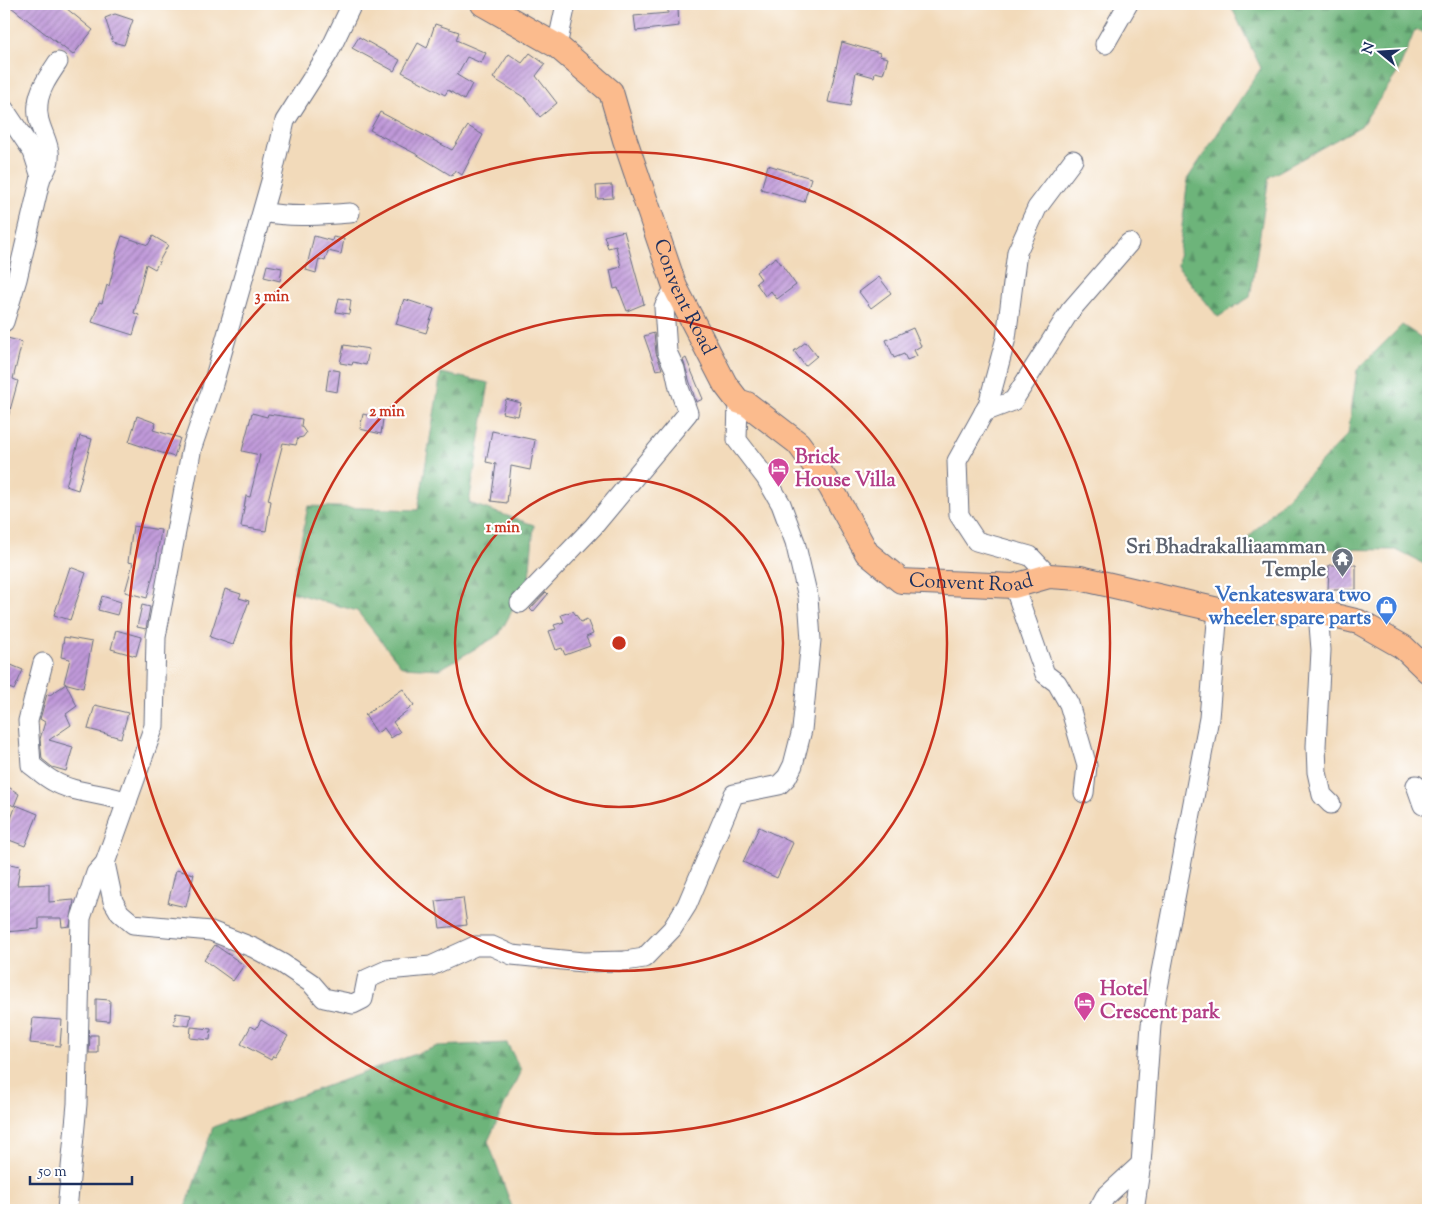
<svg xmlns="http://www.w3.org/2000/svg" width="1432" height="1214" font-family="'Sorts Mill Goudy',serif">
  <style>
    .forest { fill: url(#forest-firs); stroke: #44726c }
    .building { fill: url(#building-hatch) }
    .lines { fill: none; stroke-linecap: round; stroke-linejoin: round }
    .minor-casing { stroke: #666b7e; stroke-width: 21 }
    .major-casing { stroke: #666b7e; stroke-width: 26 }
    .minor { stroke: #fff; stroke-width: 19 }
    .major { stroke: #fbbb8d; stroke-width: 24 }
    .ring { fill: none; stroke: #c8321e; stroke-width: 2.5 }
    .labels { text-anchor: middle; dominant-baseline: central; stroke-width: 4.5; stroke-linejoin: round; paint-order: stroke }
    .street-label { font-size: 20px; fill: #1b2f5e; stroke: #fff }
    .hotel-label { font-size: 20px; font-weight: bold; fill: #b23c85; stroke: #fff; text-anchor: start }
    .worship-label { font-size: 20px; font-weight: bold; fill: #5b616d; stroke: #fff; text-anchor: end }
    .shop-label { font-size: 20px; font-weight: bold; fill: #366cbe; stroke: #fff; text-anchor: end }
    .centre { fill: #c8321e; stroke: #fff; stroke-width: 2.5 }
    .ring-label { font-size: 15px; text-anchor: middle; font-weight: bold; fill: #c8321e; stroke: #fff; stroke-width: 4.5; stroke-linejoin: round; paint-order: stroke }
  </style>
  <defs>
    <pattern id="forest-firs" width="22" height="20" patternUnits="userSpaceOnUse" patternTransform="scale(1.25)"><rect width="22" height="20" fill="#6db47a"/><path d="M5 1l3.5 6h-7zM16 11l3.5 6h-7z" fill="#599367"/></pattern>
    <pattern id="building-hatch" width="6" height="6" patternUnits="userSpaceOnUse" patternTransform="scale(1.25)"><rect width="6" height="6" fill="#c099d9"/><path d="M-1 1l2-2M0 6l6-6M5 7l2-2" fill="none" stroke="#9b7db3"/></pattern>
  </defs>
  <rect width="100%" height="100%" fill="#fff"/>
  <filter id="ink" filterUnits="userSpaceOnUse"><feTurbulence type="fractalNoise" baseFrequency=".02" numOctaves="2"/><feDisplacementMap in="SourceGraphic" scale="10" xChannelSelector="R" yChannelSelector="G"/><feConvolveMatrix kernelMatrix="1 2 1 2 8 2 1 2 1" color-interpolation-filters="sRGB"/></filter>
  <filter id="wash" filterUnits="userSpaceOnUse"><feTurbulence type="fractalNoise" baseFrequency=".0096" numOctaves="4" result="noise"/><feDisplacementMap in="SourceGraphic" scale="20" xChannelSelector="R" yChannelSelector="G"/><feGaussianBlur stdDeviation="1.12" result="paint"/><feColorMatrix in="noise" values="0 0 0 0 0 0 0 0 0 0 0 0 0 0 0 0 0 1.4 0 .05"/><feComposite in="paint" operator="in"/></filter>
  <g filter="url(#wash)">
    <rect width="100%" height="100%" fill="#f2daba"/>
    <!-- forest -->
    <g class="forest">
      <polygon points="1230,4 1428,4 1428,34 1415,30 1398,72 1361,126 1269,177 1250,297 1218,317 1177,266 1188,178 1261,68"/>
      <polygon points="1402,325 1428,342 1428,566 1396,550 1238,548 1348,434 1357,370"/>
      <polygon points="441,373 489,383 469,503 534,525 529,579 499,635 440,669 402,667 357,611 291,592 308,506 418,510"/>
      <polygon points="507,1043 521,1070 488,1141 513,1210 185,1210 213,1127 438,1046"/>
    </g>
    <g id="blocks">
      <!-- building -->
      <g class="building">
        <polygon points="7,4 61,4 93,30 73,55"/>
        <polygon points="678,9 679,26 636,31 634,16 668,13 668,10"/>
        <polygon points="115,14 133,20 124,45 113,42 105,18"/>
        <polygon points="435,24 459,32 456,40 486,53 481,63 467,57 457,75 472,84 464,100 448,90 445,95 402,72 418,43 427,48"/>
        <polygon points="359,37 400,60 394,71 352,48"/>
        <polygon points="842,42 880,53 879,56 888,58 883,74 875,72 874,77 856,72 850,106 828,102"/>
        <polygon points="530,53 545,64 536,76 557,103 540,117 525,98 493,78 509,54 522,63"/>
        <polygon points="380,112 452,150 468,126 483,135 462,175 455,170 452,176 416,154 370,130"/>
        <polygon points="768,165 811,178 804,202 761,189"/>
        <polygon points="612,185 613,198 597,199 596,186"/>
        <polygon points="624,231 644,304 627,311 618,288 614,289 610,270 621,267 616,246 608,248 604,236"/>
        <polygon points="122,236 148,245 153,236 168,245 155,269 146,264 134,313 139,315 133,335 92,322 99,302 102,303 107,285 109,286 117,255 116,254"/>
        <polygon points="314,236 332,241 333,237 344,239 341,254 328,251 325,261 319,259 316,273 306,270"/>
        <polygon points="776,257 796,285 777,299 771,291 765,296 756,283 761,279 756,272"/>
        <polygon points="267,265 282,268 280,281 264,277"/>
        <polygon points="879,277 891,293 871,308 859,292"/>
        <polygon points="339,298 351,300 349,314 336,312"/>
        <polygon points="404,299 434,309 426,333 396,324"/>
        <polygon points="913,328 921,346 914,350 917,356 907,360 904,354 894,358 886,340"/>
        <polygon points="654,333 656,353 662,369 656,370 644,336"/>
        <polygon points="4,337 22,342 13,379 18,381 7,421 4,421"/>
        <polygon points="806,342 817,356 805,366 794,351"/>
        <polygon points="344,345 369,349 366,365 353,362 352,365 340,363"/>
        <polygon points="686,358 703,399 696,402 683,360"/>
        <polygon points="329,369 340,371 337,392 326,390"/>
        <polygon points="506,399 521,403 518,416 502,413"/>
        <polygon points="252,413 267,417 268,414 302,419 301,426 306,433 303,437 298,438 296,445 283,443 268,500 271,501 266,531 241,527 246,496 250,497 260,455 242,451"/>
        <polygon points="363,414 383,419 381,434 360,429"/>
        <polygon points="137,416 156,423 153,430 180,438 174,457 129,442"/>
        <polygon points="492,431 535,440 530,470 511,466 507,503 491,501 496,464 486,462"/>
        <polygon points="80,436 92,439 78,490 66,486"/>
        <polygon points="133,526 161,530 156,564 147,598 125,592 133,563 128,562"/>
        <polygon points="1329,565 1356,565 1356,590 1328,590"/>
        <polygon points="70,567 86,573 70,620 54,615"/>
        <polygon points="225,589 241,594 239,598 249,601 233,645 210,637"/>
        <polygon points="546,592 548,594 533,612 530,609"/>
        <polygon points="102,596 121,602 117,615 98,610"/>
        <polygon points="142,605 150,607 146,629 137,627"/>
        <polygon points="573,611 581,622 587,619 593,634 586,637 590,646 565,655 562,648 556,650 549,631 556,629 554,625 564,622 561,615"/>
        <polygon points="116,630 141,637 136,656 111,649"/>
        <polygon points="64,637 92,642 83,688 64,683 70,659 61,657"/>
        <polygon points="4,662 23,670 14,690 4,686"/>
        <polygon points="66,684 77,706 66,714 71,725 49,740 73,747 66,771 52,767 42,759 40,739 45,722 40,719 47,694 50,695"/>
        <polygon points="403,689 414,705 393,722 400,732 391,738 384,728 377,733 365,715"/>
        <polygon points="95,705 128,713 121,738 88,729"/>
        <polygon points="4,784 19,794 14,806 4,801"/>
        <polygon points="16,805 38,814 25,846 4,838"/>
        <polygon points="759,827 793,843 777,878 743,862"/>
        <polygon points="4,863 20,866 17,885 49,884 49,902 74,900 70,926 62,927 61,918 39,918 39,929 5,932"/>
        <polygon points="176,870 194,874 186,907 168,903"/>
        <polygon points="463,898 467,925 440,928 436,901"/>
        <polygon points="215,945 244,965 233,981 204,960"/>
        <polygon points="96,999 110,1000 109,1021 96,1020"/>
        <polygon points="176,1013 191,1015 189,1026 174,1024"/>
        <polygon points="33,1018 62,1020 60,1046 30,1043"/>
        <polygon points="261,1020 288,1036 275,1057 273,1056 271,1060 241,1044 251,1026 256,1029"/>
        <polygon points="191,1027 211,1029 210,1040 190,1038"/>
        <polygon points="90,1035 98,1035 98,1053 89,1053"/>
      </g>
    </g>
  </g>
  <g filter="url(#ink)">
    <use href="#blocks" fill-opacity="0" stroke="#666b7e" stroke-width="1"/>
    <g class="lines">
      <defs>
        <g id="minor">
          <polyline points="1105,44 1128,4"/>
          <polyline points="557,46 566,4"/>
          <polyline points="4,109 33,152 41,177 17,279 4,322"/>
          <path d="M41 177C63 149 34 133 38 104 39 89 50 74 58 62"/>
          <path d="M263 212C292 218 320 215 350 213"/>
          <polyline points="984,412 1013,401 1070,311 1129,243"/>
          <polyline points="1049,576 1030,556 976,541 959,515 957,461 988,405 1006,338 1017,252 1037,208 1073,160"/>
          <polyline points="1014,586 1045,674 1057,683 1069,704 1087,766 1084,793"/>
          <polyline points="520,603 593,527 688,413 679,388 675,369 667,352 664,307 675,287"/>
          <polyline points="1318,612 1321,650 1316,746 1317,772 1322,795 1331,804"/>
          <path d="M43 663 28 721 31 765C38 770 45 777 53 781 75 794 104 793 127 802"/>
          <polyline points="1416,785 1423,805 1428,804"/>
          <polyline points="105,863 113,901 120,913 133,924 211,931 254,948 283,964 311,983 324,998 353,1004 363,999 367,979 387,970 431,966 475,946 492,946 512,955 583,962 625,961 644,958 672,929 687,905 734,794 779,785 787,777 793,765 802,730 811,640 808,597 795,542 781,504 766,478 737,440 738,401"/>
          <polyline points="67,1210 77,1104 81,918 96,873 105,863 154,726 156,637 192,447 211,391 271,181 285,121 329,52 352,4"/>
          <polyline points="1098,1210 1105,1197 1141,1164"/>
          <polyline points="1134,1210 1141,1164 1151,1025 1209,718 1218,610"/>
        </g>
        <g id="major">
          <path id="s1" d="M483 4 557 46 611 92 625 140 675 287 725 384 738 401 747 404 798 443 830 486 867 553 901 581 1014 586 1049 576 1080 578 1218 610 1318 612 1359 622 1403 647 1428 671"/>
        </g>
      </defs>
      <!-- minor casing -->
      <use href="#minor" class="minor-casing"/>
      <!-- major casing -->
      <use href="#major" class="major-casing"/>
      <!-- minor -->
      <use href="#minor" class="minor"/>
      <!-- major -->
      <use href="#major" class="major"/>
    </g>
  </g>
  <!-- distance rings -->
  <g class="ring">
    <circle cx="619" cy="643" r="164"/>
    <circle cx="619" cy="643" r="328"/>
    <circle cx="619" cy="643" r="491"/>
  </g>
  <!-- icons -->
  <defs>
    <symbol id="hotel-pin" viewBox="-11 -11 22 30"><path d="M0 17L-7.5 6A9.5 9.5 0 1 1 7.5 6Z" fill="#d1479c" stroke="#fff"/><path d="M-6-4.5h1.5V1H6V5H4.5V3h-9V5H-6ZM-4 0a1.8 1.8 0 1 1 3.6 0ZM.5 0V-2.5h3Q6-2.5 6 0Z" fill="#fff"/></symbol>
    <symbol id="temple-pin" viewBox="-11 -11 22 30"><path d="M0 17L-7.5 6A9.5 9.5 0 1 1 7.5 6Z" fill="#6b7280" stroke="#fff"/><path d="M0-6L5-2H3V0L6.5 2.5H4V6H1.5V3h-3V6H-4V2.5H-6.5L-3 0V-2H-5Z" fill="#fff"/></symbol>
    <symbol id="shop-pin" viewBox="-11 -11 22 30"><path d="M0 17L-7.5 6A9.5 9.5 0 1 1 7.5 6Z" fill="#3f7fe0" stroke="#fff"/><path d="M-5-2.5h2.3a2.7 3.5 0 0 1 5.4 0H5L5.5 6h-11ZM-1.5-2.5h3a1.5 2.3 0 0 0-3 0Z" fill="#fff"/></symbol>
  </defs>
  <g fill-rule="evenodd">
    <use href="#hotel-pin" x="766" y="456" width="25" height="34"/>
    <use href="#temple-pin" x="1330" y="546" width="25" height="34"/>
    <use href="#shop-pin" x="1374" y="594" width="25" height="34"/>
    <use href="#hotel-pin" x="1072" y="990" width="25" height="34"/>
  </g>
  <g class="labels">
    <!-- street labels -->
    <g class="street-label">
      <text stroke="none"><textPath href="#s1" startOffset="374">Convent Road</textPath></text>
      <text stroke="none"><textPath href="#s1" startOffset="810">Convent Road</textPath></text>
    </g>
    <!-- hotel labels -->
    <g class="hotel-label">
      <text x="795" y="458">Brick<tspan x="795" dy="23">House Villa</tspan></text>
      <text x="1100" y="990">Hotel<tspan x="1100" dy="23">Crescent park</tspan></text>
    </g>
    <!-- worship labels -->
    <g class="worship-label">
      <text x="1326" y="548">Sri Bhadrakalliaamman<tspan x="1326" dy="23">Temple</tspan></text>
    </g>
    <!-- shop labels -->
    <g class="shop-label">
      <text x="1371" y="596">Venkateswara two<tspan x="1371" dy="23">wheeler spare parts</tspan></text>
    </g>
  </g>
  <circle cx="619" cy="643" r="8" class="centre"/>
  <g class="ring-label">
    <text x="272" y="301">3 min</text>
    <text x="387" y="416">2 min</text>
    <text x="503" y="532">1 min</text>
  </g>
  <!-- margin -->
  <rect width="1432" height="1214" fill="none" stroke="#fff" stroke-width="20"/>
  <!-- north arrow -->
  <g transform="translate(1380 52) rotate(288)" stroke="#ffffff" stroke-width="4" paint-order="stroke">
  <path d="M0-4L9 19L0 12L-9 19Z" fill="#1b2f5e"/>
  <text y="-8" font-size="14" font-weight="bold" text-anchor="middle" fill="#1b2f5e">N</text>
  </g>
  <!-- scale -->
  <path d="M30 1176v8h102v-8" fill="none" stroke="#1b2f5e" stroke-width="2.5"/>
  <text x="38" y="1176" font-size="15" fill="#1b2f5e" stroke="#ffffff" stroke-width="4" paint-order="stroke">50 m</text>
</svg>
